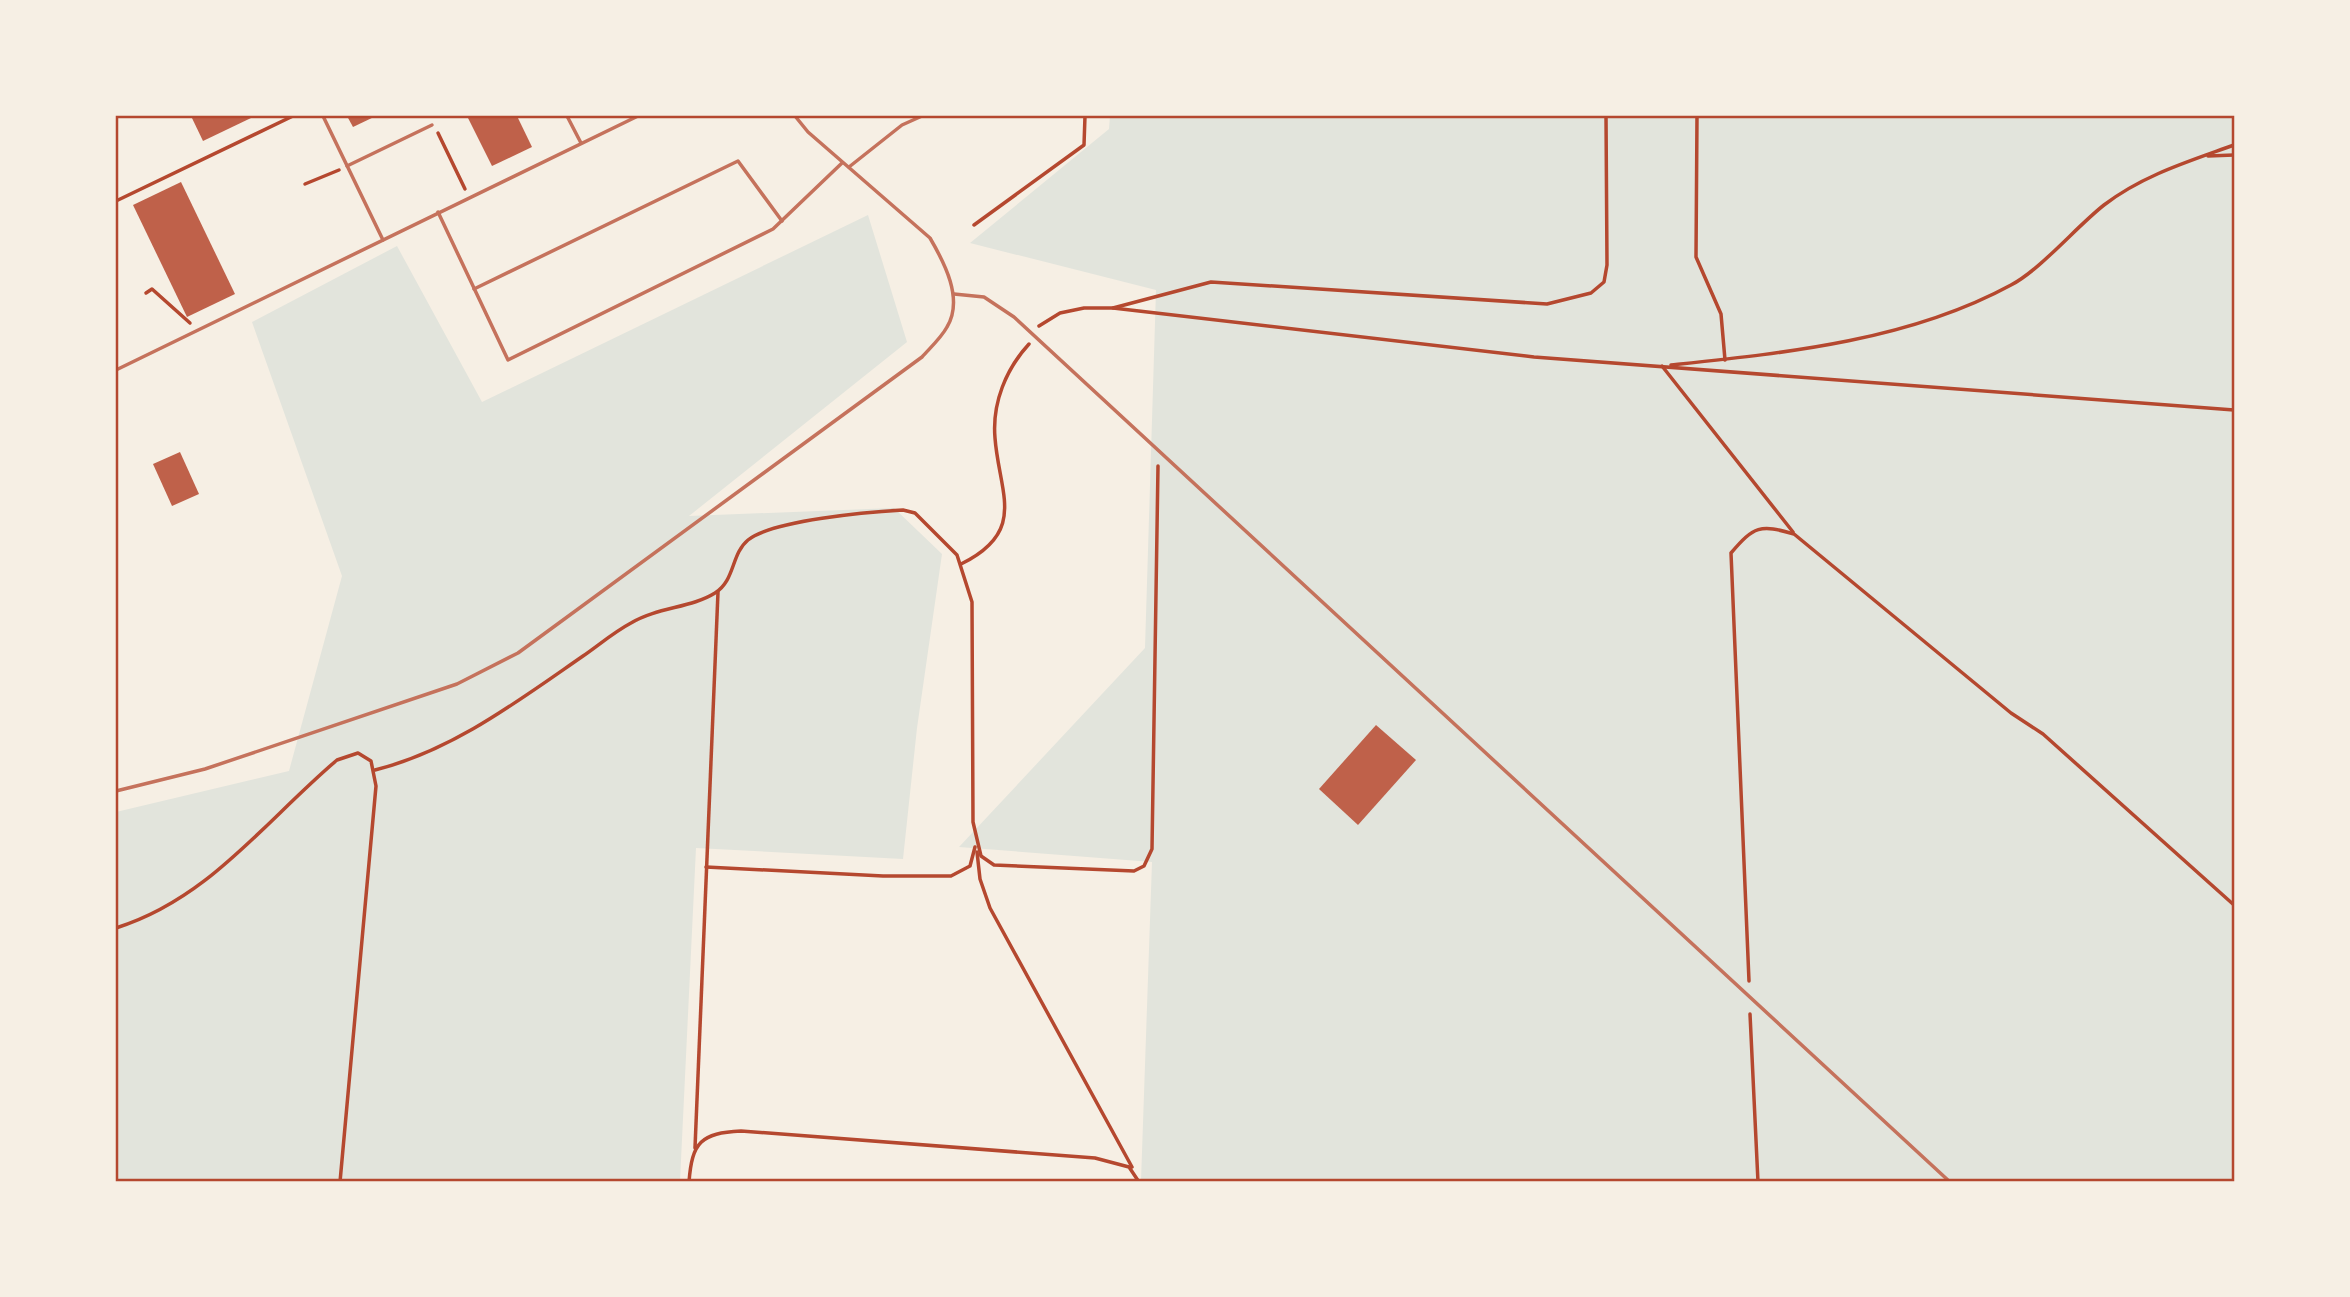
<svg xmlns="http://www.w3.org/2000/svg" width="2350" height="1297" font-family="Commissioner,sans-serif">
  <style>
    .green { fill: #e2e4dc }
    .building { fill: #bf614a }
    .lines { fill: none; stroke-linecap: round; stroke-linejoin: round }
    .path { stroke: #b5482f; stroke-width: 3.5 }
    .service { stroke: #c5725c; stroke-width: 3.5 }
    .neatline { fill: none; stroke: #b5482f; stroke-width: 2.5 }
  </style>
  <rect width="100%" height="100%" fill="#f6efe4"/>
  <!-- green -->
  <g class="green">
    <polygon points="1110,116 2234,116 2234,1181 1141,1181 1152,862 959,847 1145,648 1156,290 970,243 1109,129"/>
    <polygon points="868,215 907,342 689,516 894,508 942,554 917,728 903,859 696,848 680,1181 116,1181 116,812 289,771 342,576 252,322 397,246 482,402"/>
  </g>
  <!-- building -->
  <g class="building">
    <polygon points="191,116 250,116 251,118 203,141"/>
    <polygon points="347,116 376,116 353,127"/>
    <polygon points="467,116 517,116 532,147 492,166"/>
    <polygon points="181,182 235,294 187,317 133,205"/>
    <polygon points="180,452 199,494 172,506 153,464"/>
    <polygon points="1376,725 1416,760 1358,825 1319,789"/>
  </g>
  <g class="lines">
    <!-- path -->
    <g class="path">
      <polyline points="1697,116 1696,257 1721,314 1725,360"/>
      <polyline points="438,133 465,189"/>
      <polyline points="2208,156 2234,155"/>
      <polyline points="305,184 339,170"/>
      <polyline points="116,201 293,116"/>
      <polyline points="974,225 1084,145 1085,116"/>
      <polyline points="146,293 152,289 190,323"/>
      <polyline points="1113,308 1534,357 2234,410"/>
      <polyline points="1039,326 1060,313 1084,308 1113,308 1211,282 1547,304 1591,293 1604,282 1607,265 1606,116"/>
      <path d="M1671 365C1785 353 1908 341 2011 285 2040 270 2076 227 2104 205 2143 175 2190 161 2234 145"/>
      <polyline points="1662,366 1793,532"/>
      <path d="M961 564C1028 531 999 493 995 438 992 403 1006 369 1029 344"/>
      <path d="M375 770C452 751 518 701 583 656 599 645 614 632 631 623 658 607 691 608 715 593 735 581 731 554 748 540 773 520 869 512 903 510L915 513 957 555 972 602 973 822 981 856 994 865 1134 871 1144 866 1152 849 1158 466"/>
      <polyline points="977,852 980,879 990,908 1132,1167"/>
      <polyline points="706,867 883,876 951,876 970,866 975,847"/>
      <path d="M116 928C209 899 265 821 337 760L358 753 371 761 376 786 340 1182"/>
      <path d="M1749 981 1731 553C1754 526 1760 524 1794 534L2011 713 2043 734 2234 905"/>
      <polyline points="1750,1014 1758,1182"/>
      <polyline points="695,1148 718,592"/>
      <path d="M689 1182C692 1142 701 1133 741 1131L1095 1158 1129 1167 1139 1182"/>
    </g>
    <!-- service -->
    <g class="service">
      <polyline points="323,116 383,240"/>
      <polyline points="567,116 581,143"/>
      <polyline points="347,166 432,125"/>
      <polyline points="849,167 902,125 922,116"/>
      <polyline points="438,212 508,360 773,229 842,163"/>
      <polyline points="474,289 738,161 782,221"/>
      <polyline points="954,294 984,297 1014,317 1950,1182"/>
      <polyline points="116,370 638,116"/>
      <path d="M116 791 205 769 457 684 518 653 922 357C930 348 941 338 947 327 964 299 944 262 930 238L808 132 795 116"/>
    </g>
  </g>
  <!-- border -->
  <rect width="2350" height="1297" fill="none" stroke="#f6efe4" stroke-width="234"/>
  <rect x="117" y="117" width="2116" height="1063" class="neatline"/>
</svg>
